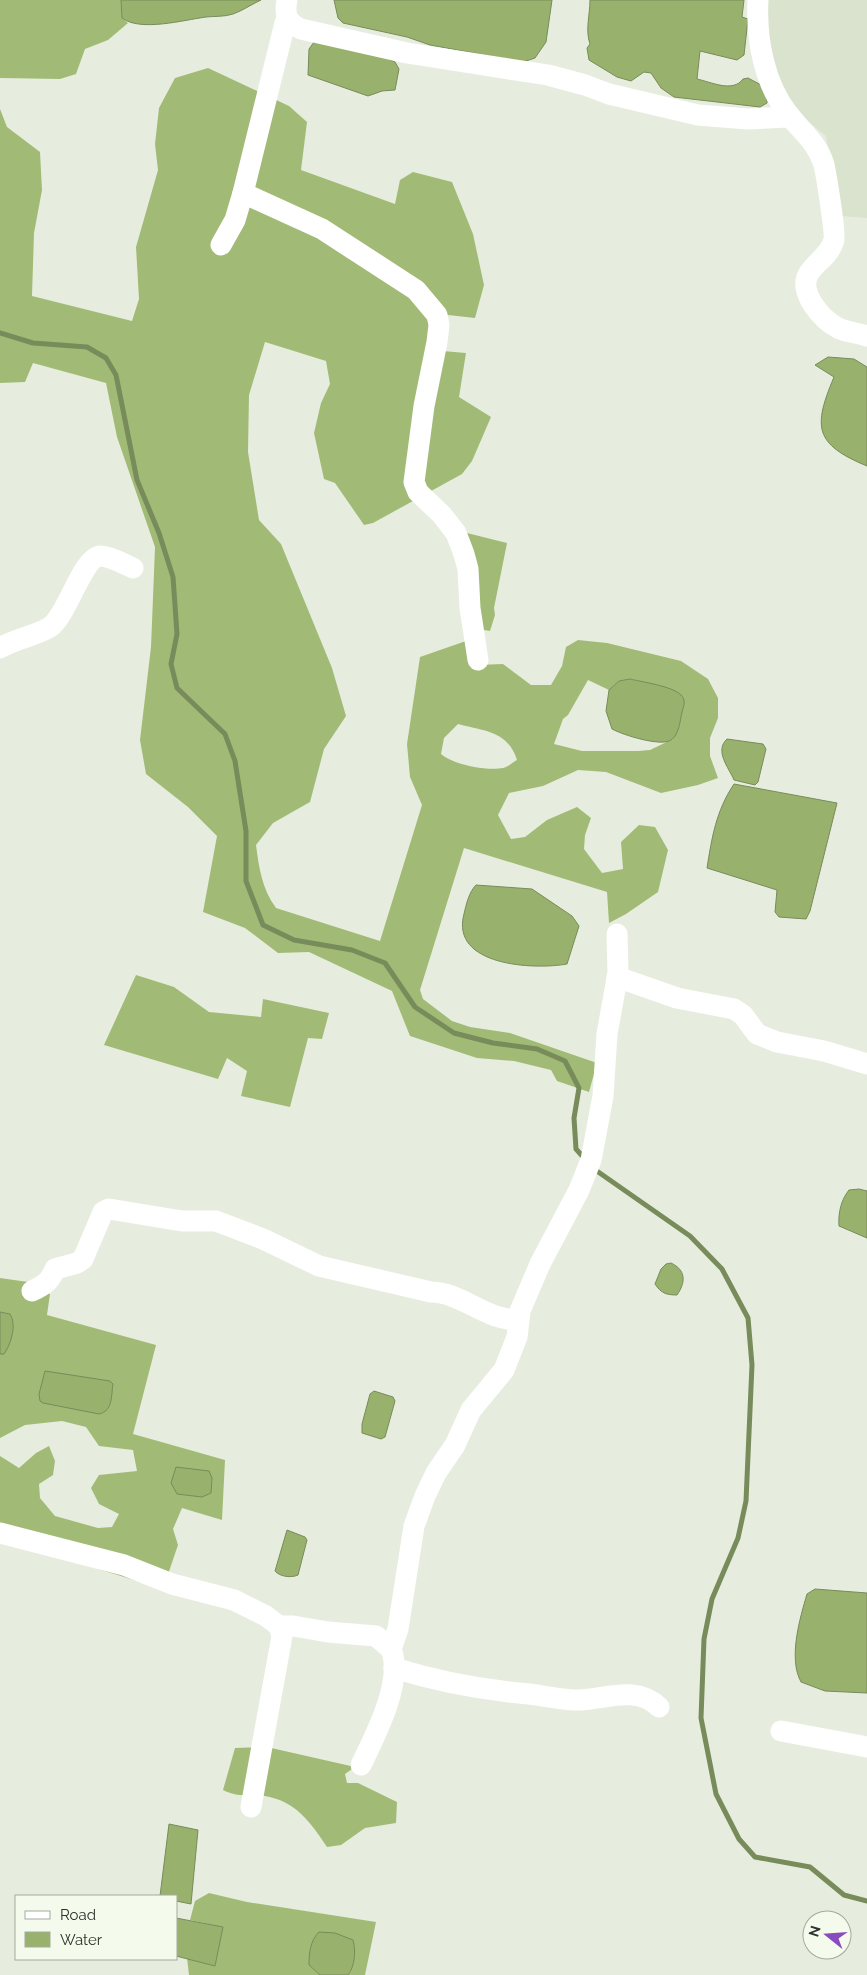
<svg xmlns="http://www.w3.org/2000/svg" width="867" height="1975" font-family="Raleway,sans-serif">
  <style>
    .built { fill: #dae3cd }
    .forest { fill: #a1bb76; fill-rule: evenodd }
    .water { fill: #98b26d; stroke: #788b5a }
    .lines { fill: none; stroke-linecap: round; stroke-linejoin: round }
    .stream { stroke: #788b5a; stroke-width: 5 }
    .minor { stroke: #fff; stroke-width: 21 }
  </style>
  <rect width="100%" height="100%" fill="#e7edde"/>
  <!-- built -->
  <polygon class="built" points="764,0 867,0 867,218 840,216 826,136 783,101 766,43"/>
  <!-- forest -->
  <g class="forest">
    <polygon points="0,0 121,0 122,18 128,23 108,40 85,49 76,74 60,79 0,78"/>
    <path d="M208 68 289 106 307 122 301 170 395 204 400 180 413 172 452 182 473 234 484 285 475 318 448 315 431 321V350L466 353 459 397 491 417 472 461 462 474 373 523 364 525 335 483 324 479 314 433 321 403 330 384 326 361 265 342 249 395 248 452 259 520 281 544 332 668 346 716 324 749 310 802 273 823 256 845C259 868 262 889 276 908L380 941 422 805 410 777 407 744 420 657 466 641 477 665 503 664 531 685H551L562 666 566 647 578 640 607 643 681 661 708 679 718 698V718L710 738V756L718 778 698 785 661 793 606 772 578 770 543 786 509 793 498 815 511 839 525 837 547 820 577 807 591 818 585 835 584 849 602 873 623 869 621 842 639 825 655 827 668 850 658 892 626 914 609 923 607 892 464 848 420 990 423 999 452 1021 470 1027 510 1033 597 1063 589 1092 557 1081 551 1070 514 1061 477 1058 410 1036 392 991 309 952 278 953 245 928 203 912 217 836 188 807 146 774 140 740 151 647 155 547 117 437 106 383 33 363 25 382 0 383V109L7 127 40 152 42 190 34 233 32 296 132 321 139 299 136 247 158 170 155 144 159 108 175 78ZM630 679 671 690 673 739 650 750 638 751H582L554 744 563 719 568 715 588 680 609 690 619 681ZM458 724C484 731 508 731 517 760 513 762 508 767 503 768 486 771 454 765 441 754L444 738Z"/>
    <polygon points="463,532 507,543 494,608 495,615 490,631 478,629"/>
    <polygon points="136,975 174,987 209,1012 261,1017 263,999 329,1013 322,1039 308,1038 290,1107 241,1096 247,1071 227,1058 218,1079 104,1045"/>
    <polygon points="0,1278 28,1282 50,1294 47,1315 156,1345 133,1434 225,1460 222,1520 182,1508 173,1529 178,1545 163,1589 56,1556 0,1542 0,1456 19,1468 36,1453 49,1446 55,1461 53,1475 39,1484 40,1498 55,1516 98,1528 112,1527 119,1514 99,1504 91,1488 99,1475 137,1471 133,1450 99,1446 86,1427 62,1421 25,1425 0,1438 0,1354 4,1353 10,1314 0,1312"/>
    <path d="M267 1747 355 1767 345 1774 347 1783H358L397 1802 396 1823 365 1828 341 1845 327 1847C311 1823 296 1801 265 1796 250 1794 238 1798 223 1790L235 1748Z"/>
    <polygon points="209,1893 247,1902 376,1922 365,1975 348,1975 351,1971 309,1965 320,1975 189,1975 187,1958 215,1966 222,1927 190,1920 195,1901"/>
  </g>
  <!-- water -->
  <g class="water">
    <path d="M121 0H261C252 4 242 11 233 14 224 17 215 16 206 17 184 20 140 32 122 18Z"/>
    <polygon points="334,0 552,0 546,42 535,58 523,62 430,45 407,37 343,23 338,18"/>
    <path d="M590 0H744L742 17 748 19 744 55 737 60 700 51 697 79C711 82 733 93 743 79L748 78 767 88V103L760 107 674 97 661 88 651 73 644 72 631 81 617 77 589 60 587 48 590 44C585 30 590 15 590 0Z"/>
    <polygon points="317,38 385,57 395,62 399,69 395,90 382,91 368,96 308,75 309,49"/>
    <path d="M828 357 854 359 867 367V466C814 444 813 427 834 377L815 365Z"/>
    <path d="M630 679C642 682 672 686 681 695 686 699 684 706 682 712 680 721 679 735 671 740 661 747 623 735 612 729L606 711 609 690 619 681Z"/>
    <path d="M727 739 763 744 766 749 758 782 755 785 734 780C729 768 714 751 727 739Z"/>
    <path d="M734 784 837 803 810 911 806 919 779 917 775 912 777 890 707 868C712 837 716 811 734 784Z"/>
    <path d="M476 885 532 889 572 916 579 926 567 964C534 970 450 966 464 914 466 905 469 892 476 885Z"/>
    <path d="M859 1189 867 1191V1238L839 1226C838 1213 841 1200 849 1190Z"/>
    <path d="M671 1263C686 1270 686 1282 677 1295 666 1295 661 1293 655 1284L661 1269 666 1264Z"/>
    <path d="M0 1312 10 1314C17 1325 11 1344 4 1354H0Z"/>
    <path d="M45 1371 110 1381 113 1384C111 1396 113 1411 99 1414L43 1403 40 1401 39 1394Z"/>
    <polygon points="374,1391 393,1397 395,1401 385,1437 381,1439 362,1433 362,1424 370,1394"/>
    <polygon points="176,1467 209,1471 212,1478 211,1493 202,1497 177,1494 171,1483"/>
    <path d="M287 1530 305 1537 307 1540 298 1575C292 1578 280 1577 275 1571Z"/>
    <path d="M815 1589 867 1593V1693L825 1691 801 1682C788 1658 800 1618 807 1594Z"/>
    <polygon points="169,1824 198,1830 191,1904 176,1901 176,1896 160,1896"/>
    <polygon points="176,1918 223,1927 215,1966 176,1956"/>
    <path d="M319 1932 335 1933 353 1940C356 1951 355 1966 348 1975H320L309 1965C309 1953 310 1941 319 1932Z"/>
  </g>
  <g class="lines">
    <!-- stream -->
    <g class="stream">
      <polyline points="0,333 33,343 87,347 106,358 116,375 137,480 159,533 173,577 177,634 171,664 177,688 225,734 235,761 246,831 246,881 263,925 294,940 352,950 385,963 415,1007 454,1033 493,1043 537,1049 565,1061 579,1088 574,1118 576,1149 585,1159"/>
      <polyline points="594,1169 690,1236 722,1269 748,1318 752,1365 746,1501 738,1538 712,1599 704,1639 701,1718 716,1794 739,1839 755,1857 810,1867 844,1895 867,1901"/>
    </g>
    <!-- minor -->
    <g class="minor">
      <path d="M287 0C284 15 287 23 301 29L407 53 548 75 585 85 609 94 698 115 748 119 789 117"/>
      <path d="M758 0C756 39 764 84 789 115 802 132 818 143 824 165 826 173 836 235 834 240 830 255 817 261 809 273 797 291 821 319 838 328 846 332 858 333 867 336"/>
      <polyline points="243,193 322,229 416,290 437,315 439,325 437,342 424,406 414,482 418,492 442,515 456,533 464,554 468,569 470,608 478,660"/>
      <polyline points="221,245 235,220 243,193 285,23 288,20"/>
      <path d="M0 648C14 639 38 635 50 627 67 616 82 558 100 556 110 556 124 564 133 568"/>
      <polyline points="617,977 677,998 734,1009 743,1015 757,1034 777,1042 824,1051 867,1064"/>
      <path d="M32 1291C45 1285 50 1281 55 1269L77 1263 83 1259 103 1212 109 1209 182 1221H216L263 1239 319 1266 431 1292C464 1293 484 1320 519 1320"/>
      <polyline points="0,1533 124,1565 172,1584 234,1600 266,1616 279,1626 282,1636 251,1807"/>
      <path d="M279 1626H293L328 1632 376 1636 391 1649C404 1681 375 1736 361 1765"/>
      <polyline points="391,1649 398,1629 414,1526 425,1496 436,1473 455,1445 471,1410 504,1370 517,1337 520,1311 540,1264 579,1190 591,1160 603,1096 607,1034 618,973 617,934"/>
      <path d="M394 1668C439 1682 483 1690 529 1694 546 1696 562 1700 579 1700 607 1699 636 1685 659 1707"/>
      <polyline points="781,1731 867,1747"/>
    </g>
  </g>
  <!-- legend -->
  <rect x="15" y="1895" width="162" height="65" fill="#f4faec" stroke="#a5aa9f"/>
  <rect x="25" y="1911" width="25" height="8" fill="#ffffff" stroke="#a5aa9f"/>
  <text x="60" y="1920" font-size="15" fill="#2f312c">Road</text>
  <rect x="25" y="1932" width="25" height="15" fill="#98b26d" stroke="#a5aa9f"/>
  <text x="60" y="1945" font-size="15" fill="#2f312c">Water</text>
  <!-- north arrow -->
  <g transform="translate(827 1935) rotate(287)"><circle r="24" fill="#f4faec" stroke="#a5aa9f"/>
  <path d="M0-4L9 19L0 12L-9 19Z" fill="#8a4bc1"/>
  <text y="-8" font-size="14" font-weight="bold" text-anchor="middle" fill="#2f312c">N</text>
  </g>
</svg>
